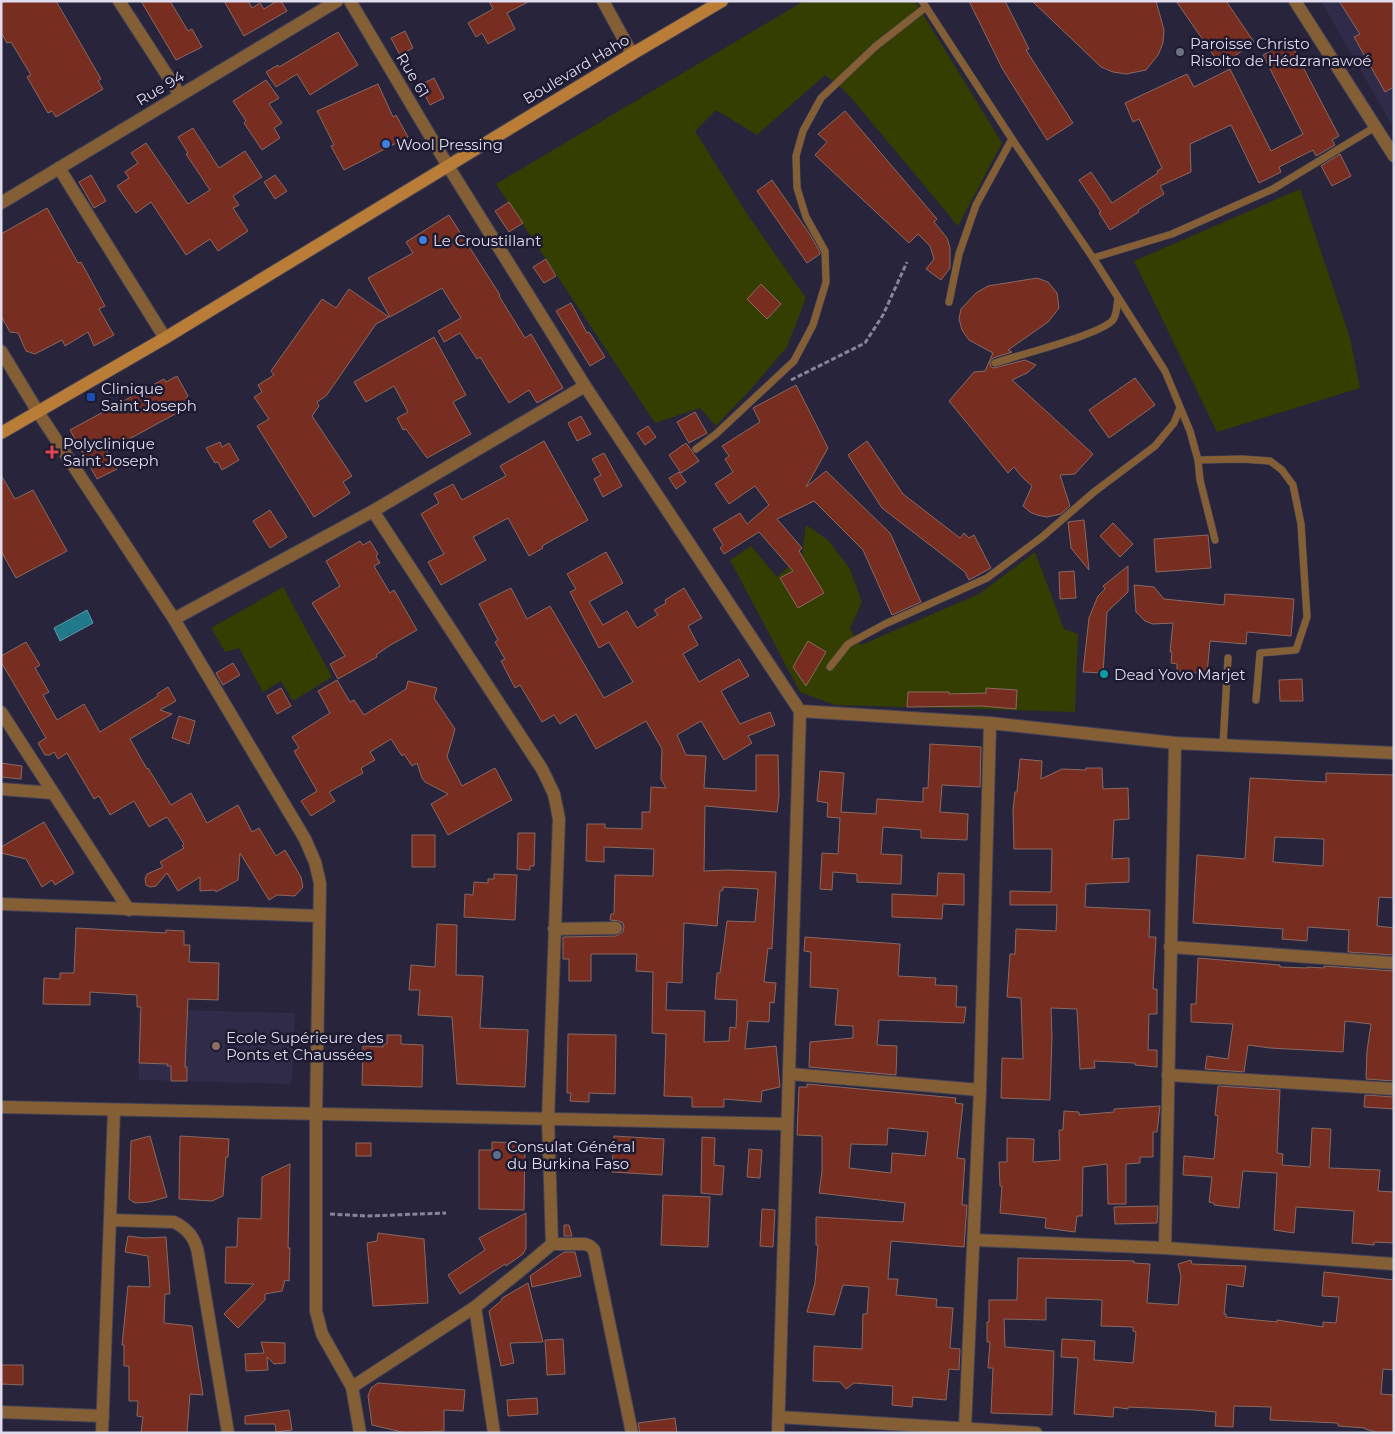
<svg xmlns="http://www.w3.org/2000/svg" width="1395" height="1434" font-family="Montserrat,sans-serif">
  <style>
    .built { fill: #302b49 }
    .park { fill: #343e01 }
    .water { fill: url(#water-ripples); stroke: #5998a9 }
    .building { fill: #772d20; stroke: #8a6962; fill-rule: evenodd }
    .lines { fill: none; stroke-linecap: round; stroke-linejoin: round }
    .lane-casing { stroke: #444257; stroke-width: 8 }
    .street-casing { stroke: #444257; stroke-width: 14 }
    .secondary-casing { stroke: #444257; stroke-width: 14 }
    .path { stroke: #888599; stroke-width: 3; stroke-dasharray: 5 2.5; stroke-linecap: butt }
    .lane { stroke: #845f36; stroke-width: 7 }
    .street { stroke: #845f36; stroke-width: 12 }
    .secondary { stroke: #b97d37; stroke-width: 12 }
    .worship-dot { fill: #6b7280; stroke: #1e1a31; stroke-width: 2 }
    .shop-dot { fill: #3f7fe0; stroke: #1e1a31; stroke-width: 2 }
    .transit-dot { fill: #1a4fb4; stroke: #1e1a31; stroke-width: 2 }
    .health-dot { fill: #e0444e; stroke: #1e1a31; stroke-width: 2 }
    .culture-dot { fill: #0f9aa8; stroke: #1e1a31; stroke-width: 2 }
    .education-dot { fill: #8d6e63; stroke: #1e1a31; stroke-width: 2 }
    .service-dot { fill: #5c6f8a; stroke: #1e1a31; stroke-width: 2 }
    .labels { text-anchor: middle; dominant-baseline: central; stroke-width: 5; stroke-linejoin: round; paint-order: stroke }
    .poi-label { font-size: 15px; fill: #dfdded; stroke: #1e1a31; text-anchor: start }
    .street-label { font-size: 15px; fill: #dfdded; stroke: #1e1a31 }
  </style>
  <defs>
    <pattern id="water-ripples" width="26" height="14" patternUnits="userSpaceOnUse" patternTransform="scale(1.25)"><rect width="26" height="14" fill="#207a8c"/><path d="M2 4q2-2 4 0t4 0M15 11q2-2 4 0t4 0" fill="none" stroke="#30616d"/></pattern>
  </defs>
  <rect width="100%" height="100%" fill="#27243b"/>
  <!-- built -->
  <g class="built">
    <polygon points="1321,1 1394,1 1394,129"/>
    <polygon points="138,1009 295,1013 292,1080 289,1084 139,1080"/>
  </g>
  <!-- park -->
  <g class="park">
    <polygon points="804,1 915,1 1002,143 958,226 848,94 825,75 757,135 716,110 695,131 747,214 806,298 787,347 750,390 716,426 700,408 655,423 496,184"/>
    <polygon points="1300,189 1350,338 1360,388 1217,432 1134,261"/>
    <polygon points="806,525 828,540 850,569 862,602 850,629 861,645 979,594 1035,552 1064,629 1078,634 1075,712 835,705 800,692 730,560 751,546 777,577 802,555"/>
    <polygon points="283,587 332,677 293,701 281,681 263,692 239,648 225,652 211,628"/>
  </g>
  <!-- water -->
  <polygon class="water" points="87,610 93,623 60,641 54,628"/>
  <!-- building -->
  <g class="building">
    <polygon points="1,1 56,1 101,79 98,81 103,89 56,117 52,111 48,113 27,77 31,75 11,42 7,43 1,32"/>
    <polygon points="141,1 170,1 188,31 192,29 202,47 176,60"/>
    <polygon points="224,1 248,1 252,8 260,3 264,9 277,1 281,1 287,11 244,36"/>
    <polygon points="489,1 530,1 507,13 515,29 488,44 482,33 476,37 468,23 493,9"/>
    <polygon points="969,1 1005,1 1029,49 1026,50 1073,123 1047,140 1002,68"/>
    <polygon points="1032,1 1156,1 1164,30 1163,43 1158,55 1146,70 1126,74 1113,72 1101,67"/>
    <polygon points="1176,1 1226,1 1254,42 1221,66"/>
    <polygon points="1339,1 1394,1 1394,87 1385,92 1354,37 1360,34"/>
    <polygon points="405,31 413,48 400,55 391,38"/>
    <polygon points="338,32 358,65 310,95 297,74 276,87 266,72 278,65 279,67"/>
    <polygon points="1290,42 1339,136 1332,140 1335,145 1316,156 1313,150 1279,167 1281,172 1259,183 1231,125 1190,144 1191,172 1160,186 1164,194 1138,210 1139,212 1110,230 1099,213 1101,212 1079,180 1091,172 1112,203 1158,173 1157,171 1162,168 1139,119 1133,122 1125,103 1187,74 1194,87 1230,69 1271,151 1303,134 1263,55"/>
    <polygon points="434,78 444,98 430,105 422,89 422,84"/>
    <polygon points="266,80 279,98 269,104 282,123 274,128 280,138 262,150 244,123 246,121 233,101"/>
    <polygon points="378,84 393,117 396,115 408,137 344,170 331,146 334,145 317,111"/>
    <polygon points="845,111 937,219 934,222 947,238 950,248 950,268 941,280 926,269 934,259 930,246 918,234 909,243 815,155 827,142 818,134"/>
    <polygon points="193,128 219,168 245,151 262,177 233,196 239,205 233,208 248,231 218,251 210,239 186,255 151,202 136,213 117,186 129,178 125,172 138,163 131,153 146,143 188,204 210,190 186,154 188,153 178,137"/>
    <polygon points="1340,154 1351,176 1332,186 1321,166"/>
    <polygon points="91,175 106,201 94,208 79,182"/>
    <polygon points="275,175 287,191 275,199 264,182"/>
    <polygon points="772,180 809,233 820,252 820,254 807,263 757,191"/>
    <polygon points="509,202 523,223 509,232 495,211"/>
    <polygon points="47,208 78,263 81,262 105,306 99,309 114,335 94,346 88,332 65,346 62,340 35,354 26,351 18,333 10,332 1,316 1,234"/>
    <polygon points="449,215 500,295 499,296 525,338 531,334 563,388 537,403 529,390 509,403 480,357 477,359 460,333 444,342 438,331 461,318 442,288 390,317 368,278 413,253 406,242"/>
    <polygon points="546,259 556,276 544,283 533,267"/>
    <polygon points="1037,278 1048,282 1057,293 1059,308 1048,322 1008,350 1012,352 993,358 990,362 991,367 994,368 1025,360 1036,365 1027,373 1012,380 1093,454 1075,474 1060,475 1070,506 1061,514 1047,517 1037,515 1030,512 1023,506 1032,486 1022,477 1014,467 1008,473 949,401 974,372 985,371 993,353 969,340 962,330 959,319 961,309 976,293 988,286"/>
    <polygon points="761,284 781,304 767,319 747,299"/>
    <polygon points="349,289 389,317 376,324 326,396 317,402 319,406 312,416 352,476 343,482 350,493 314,517 257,426 269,419 254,397 262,392 258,385 274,375 271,371 322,299 336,308"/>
    <polygon points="571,303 587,333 589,332 605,357 590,366 556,311"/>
    <polygon points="434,337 466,395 453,402 471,434 427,458 406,429 403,430 397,418 408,412 394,386 366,402 354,382"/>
    <polygon points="177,376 188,396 186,398 190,406 107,451 117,469 97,479 70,430 164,379 166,382"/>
    <polygon points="1135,378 1155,405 1109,438 1089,410"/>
    <polygon points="796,385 828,448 806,487 826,471 890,533 921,602 892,615 863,550 814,501 777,519 802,548 799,551 824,593 798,608 780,578 793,571 759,532 724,554 720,548 723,545 713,529 740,513 747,524 769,505 755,486 729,504 715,484 733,472 725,459 729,456 722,446 760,422 753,408"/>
    <polygon points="695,412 707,433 689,443 677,422"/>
    <polygon points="581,416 591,434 577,441 568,423"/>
    <polygon points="648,426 656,437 645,445 637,433"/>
    <polygon points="544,441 588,520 542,546 543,548 529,556 508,518 473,537 486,560 441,585 428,562 444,554 421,514 439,503 434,494 453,484 462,500 506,476 500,466"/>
    <polygon points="867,441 903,494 960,538 964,533 969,538 974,535 991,568 969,580 965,572 882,508 848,455"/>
    <polygon points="220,442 222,447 229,443 239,460 222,470 218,462 215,463 206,448"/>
    <polygon points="686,443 699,461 681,473 669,455"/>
    <polygon points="604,453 622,486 603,497 594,479 601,475 592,459"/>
    <polygon points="679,472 686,482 676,489 669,478"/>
    <polygon points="1,475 15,499 33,490 67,551 16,578 1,551"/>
    <polygon points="270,510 287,537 270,548 253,521"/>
    <polygon points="1084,520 1089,570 1071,548 1068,522"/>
    <polygon points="1113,523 1133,544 1120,557 1100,536"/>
    <polygon points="1208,535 1211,568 1156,572 1154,539"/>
    <polygon points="360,541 363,545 370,541 378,554 376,556 380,563 374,566 390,593 394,590 417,630 389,646 376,655 377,657 338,679 330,664 345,656 312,603 340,586 326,561"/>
    <path d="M606 552 623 583 589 602 603 625 627 611 637 628 658 615 654 610 666 603 665 600 684 588 702 618 688 626 698 645 683 654 699 682 739 659 749 676 721 691 740 724 770 712 775 725 748 736 752 743 724 760 701 721 677 735 686 755 706 756 704 788 756 791V755H778L779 796 777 812 705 806 704 871 729 870 776 872 772 949 768 948 764 982 776 983 774 1003 770 1002 769 1022 748 1021 745 1049 776 1046 780 1087 762 1091 761 1102 724 1099V1107H692V1097L664 1096 666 1034 652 1033 653 972 636 971 637 954H591V981H569V959H563V937L616 936 623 932 624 927 623 923 619 921 610 920 611 914H614L615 875 653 876 654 849 604 847V862L586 861 587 824H605V828L642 829V812H650L651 787 666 788 661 779 662 749 646 721 596 749 576 714 560 724 554 715 542 722 520 685 515 688 501 661 505 659 495 642 498 640 479 604 511 588 527 619 550 606 604 698 633 682 609 642 599 648 570 592 576 589 567 574ZM723 887 758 889 755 922 727 921 720 973H717L715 999 737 1000 736 1028 730 1027 729 1041 704 1042 705 1011 666 1010 667 982 682 983 684 923 717 926 720 891 723 890Z"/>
    <polygon points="1128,566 1128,592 1107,612 1103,673 1083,672 1089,618 1098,596 1105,589 1103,586"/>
    <polygon points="1074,571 1076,598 1060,599 1059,572"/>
    <polygon points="1134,585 1154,587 1164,599 1224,605 1225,594 1294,599 1291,636 1247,632 1246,644 1210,641 1207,674 1177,671 1177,664 1171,663 1172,652 1170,652 1173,623 1153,624 1145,621 1136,612"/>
    <polygon points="808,641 826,652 806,686 793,667"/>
    <polygon points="26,642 40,665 35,668 49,692 43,695 57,720 84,704 100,732 158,696 157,694 168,687 176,701 160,710 172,714 130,739 147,769 148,768 171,805 191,793 207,823 238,805 252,832 259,828 276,856 285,850 301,877 303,887 295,896 277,895 269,900 240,853 238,880 216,892 215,890 200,891 200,877 178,891 167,873 156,886 150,887 146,885 145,879 147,874 163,867 160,862 184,848 182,846 184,844 167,817 149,827 134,801 110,815 99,796 94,799 67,753 58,759 54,752 50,755 45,755 38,743 46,738 1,662 1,656"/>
    <polygon points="233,663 240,675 223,685 216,673"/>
    <polygon points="1302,679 1303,701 1280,701 1279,680"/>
    <polygon points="337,680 350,702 354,700 364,715 406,689 408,681 437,688 434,698 455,729 447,757 462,786 495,768 512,800 448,835 431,804 448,794 425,782 422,778 417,763 412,766 404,754 402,756 391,739 370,752 375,760 361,768 363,773 329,792 335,801 311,816 301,801 317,791 294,751 299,748 292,737 330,713 318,691"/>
    <polygon points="281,688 291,706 277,714 267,696"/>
    <polygon points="986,688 1017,690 1016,709 982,706 907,707 908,692 949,692 949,694 986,693"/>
    <polygon points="179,716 195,721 189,744 172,738"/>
    <polygon points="930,744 981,747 980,787 942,785 940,812 968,814 967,840 921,838 921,830 883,827 881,854 902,855 901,884 857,882 857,874 833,872 832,890 820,889 822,853 838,854 840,818 827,817 828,803 817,801 820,771 844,773 841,812 876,814 877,799 923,802 923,788 928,788"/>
    <polygon points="1020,759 1042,761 1041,779 1062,769 1086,770 1086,768 1102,768 1103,789 1128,788 1129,819 1114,820 1112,859 1129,858 1129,882 1086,884 1085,907 1150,910 1149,937 1156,937 1153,989 1157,989 1157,1014 1149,1014 1148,1050 1157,1050 1157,1067 1135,1065 1135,1063 1094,1061 1095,1068 1080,1069 1077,1009 1051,1008 1052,1036 1050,1100 1001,1098 1002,1058 1023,1059 1021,998 1007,997 1010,954 1015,954 1016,929 1056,931 1057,905 1010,905 1010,891 1051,892 1052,849 1014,849 1013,810 1015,792 1017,792"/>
    <polygon points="1,763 22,766 21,779 1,777"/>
    <path d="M1326 773 1394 775V898L1379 897 1377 926 1394 928V955L1348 952 1349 930 1308 927 1307 941 1282 939 1283 929 1193 923 1197 855 1245 859 1250 778 1326 782ZM1275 837 1324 839 1323 866 1273 862Z"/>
    <polygon points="44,822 74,873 55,885 52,880 42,887 26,859 1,853 1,847"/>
    <polygon points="518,833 535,833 534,866 530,866 530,870 517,869"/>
    <rect x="412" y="835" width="23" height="32"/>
    <polygon points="938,873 964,874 964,905 943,904 942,919 892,917 892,894 937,896"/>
    <polygon points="494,874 517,875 515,920 464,917 465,894 473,895 474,882 488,883 488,879 494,879"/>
    <polygon points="437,924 457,925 456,975 483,976 480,1028 528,1030 525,1087 457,1084 452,1017 418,1015 420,990 409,990 411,965 435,967"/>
    <polygon points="76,928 166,933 166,930 184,931 184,945 190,945 189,962 219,963 218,1000 188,999 185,1067 187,1067 187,1081 171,1081 171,1066 167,1066 168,1064 139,1063 141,1007 137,1007 137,995 90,992 90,1005 43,1004 44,978 60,979 60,973 74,973"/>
    <polygon points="805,937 900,944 898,976 936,978 935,985 957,986 956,1007 966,1007 964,1023 879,1020 877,1045 897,1046 896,1075 809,1067 810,1042 853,1038 853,1026 835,1025 838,989 810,987 811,952 804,951"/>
    <polygon points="1198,958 1280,965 1280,967 1307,968 1307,967 1324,968 1324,966 1394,971 1394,1081 1366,1079 1367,1051 1371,1024 1345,1021 1343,1052 1270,1048 1248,1045 1244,1072 1205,1069 1207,1056 1228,1059 1233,1024 1191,1022 1191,1004 1196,1004"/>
    <polygon points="568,1034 616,1035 615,1094 589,1093 589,1102 570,1101 571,1093 567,1093"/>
    <polygon points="387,1035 401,1035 401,1044 423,1045 422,1087 362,1085 363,1046 383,1047 383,1044 387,1044"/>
    <path d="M807 1084 956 1098 955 1103 963 1104 957 1158 965 1159 962 1205H967L964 1247 891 1241 888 1279H898L896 1295 937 1299 936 1307 953 1308 950 1348 960 1349 959 1370 949 1369 946 1400 913 1397 912 1407 892 1405 893 1386 854 1383 846 1389 840 1382 813 1381 814 1346 862 1349 863 1314H867L869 1287 843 1285 834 1315 807 1312 815 1283 818 1245H816V1217L903 1222 905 1203 819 1193 822 1172V1136L797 1135 799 1087H807ZM888 1128 928 1132 925 1156 892 1153 891 1173 849 1168 851 1144 887 1145Z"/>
    <polygon points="1218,1086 1280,1090 1277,1153 1283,1154 1282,1165 1310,1167 1312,1128 1331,1129 1329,1168 1380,1170 1378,1191 1394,1192 1394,1243 1374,1242 1374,1245 1352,1243 1354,1211 1296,1207 1294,1233 1274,1230 1277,1173 1243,1171 1239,1208 1214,1205 1214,1203 1209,1202 1212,1177 1183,1175 1184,1156 1214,1159 1218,1116 1215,1115"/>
    <polygon points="1365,1095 1394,1097 1394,1109 1364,1107"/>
    <polygon points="1160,1106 1157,1132 1153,1132 1153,1157 1140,1157 1140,1163 1126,1164 1126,1204 1108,1204 1107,1164 1083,1167 1082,1216 1077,1216 1075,1232 1045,1228 1046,1218 1000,1213 1002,1186 1000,1186 999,1162 1007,1162 1007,1138 1034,1139 1033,1162 1060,1160 1059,1130 1063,1130 1064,1111 1079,1112 1079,1115 1114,1112 1114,1109"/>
    <polygon points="150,1136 167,1197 149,1202 135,1203 129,1199 131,1141"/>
    <polygon points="180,1136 229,1139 228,1157 226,1157 223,1196 212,1201 179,1199"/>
    <polygon points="614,1136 664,1139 662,1175 612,1172"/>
    <polygon points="702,1137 715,1138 714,1165 724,1166 722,1195 701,1193"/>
    <polygon points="492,1142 525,1143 524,1210 479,1209 479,1150 492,1150"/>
    <rect x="356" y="1143" width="15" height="13"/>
    <polygon points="749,1149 762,1150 760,1178 747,1177"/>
    <polygon points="290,1164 288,1248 290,1248 289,1281 285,1280 282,1291 265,1294 265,1300 238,1328 224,1314 254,1284 225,1283 226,1247 237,1247 238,1218 261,1219 262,1177"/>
    <polygon points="663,1195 710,1197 708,1247 661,1245"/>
    <polygon points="1158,1206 1157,1223 1115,1224 1114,1207"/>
    <polygon points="762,1209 775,1210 773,1247 760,1246"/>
    <polygon points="526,1213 526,1248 523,1254 506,1266 505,1264 460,1294 448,1275 485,1250 479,1238"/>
    <polygon points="564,1225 569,1225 572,1236 564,1236"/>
    <polygon points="378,1233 424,1239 428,1303 373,1306 367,1243 377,1241"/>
    <polygon points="128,1236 144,1238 166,1237 170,1294 165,1294 164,1323 192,1326 203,1395 190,1394 187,1433 141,1433 143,1417 137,1416 138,1401 129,1401 129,1366 124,1366 124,1345 122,1345 128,1286 150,1287 148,1256 125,1252"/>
    <polygon points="564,1252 575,1252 581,1276 532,1287 530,1276"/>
    <polygon points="1018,1258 1134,1261 1134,1263 1150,1264 1147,1303 1178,1305 1181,1276 1178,1264 1191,1260 1192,1264 1246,1266 1243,1287 1227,1284 1224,1314 1226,1314 1226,1317 1277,1322 1277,1320 1323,1327 1323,1322 1336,1323 1339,1297 1322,1296 1324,1272 1394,1280 1394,1370 1383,1369 1381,1394 1394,1395 1394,1433 1380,1433 1365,1429 1365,1428 1338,1426 1338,1423 1270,1420 1271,1407 1234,1406 1233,1427 1215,1426 1216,1412 1194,1410 1128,1407 1128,1409 1114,1407 1113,1417 1074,1414 1078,1358 1061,1357 1062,1339 1095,1341 1094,1360 1133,1363 1136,1332 1133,1331 1133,1327 1101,1326 1102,1300 1046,1298 1046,1320 1004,1319 1005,1347 1054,1351 1052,1415 991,1413 993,1368 988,1368 990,1342 987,1342 987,1322 989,1322 989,1300 1017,1300"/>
    <polygon points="528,1283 543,1342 510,1343 514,1363 501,1366 489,1311 502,1300 502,1298"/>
    <polygon points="563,1339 565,1374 547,1375 545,1340"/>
    <polygon points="261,1342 285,1343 285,1363 274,1364 267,1357 268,1370 246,1371 245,1354 264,1353"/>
    <polygon points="1,1365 23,1365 23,1385 1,1384"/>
    <polygon points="378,1383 465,1390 463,1411 444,1410 444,1431 406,1433 372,1425 368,1396 371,1388"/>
    <polygon points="537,1398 538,1414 508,1416 507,1400"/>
    <polygon points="289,1410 292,1430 276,1432 275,1424 245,1424 245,1416"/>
    <polygon points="675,1418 677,1433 640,1433 638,1423"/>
  </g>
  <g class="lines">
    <defs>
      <g id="lane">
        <polyline points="922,1 1012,139 1093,258 1165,371 1190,431 1198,460 1200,480 1215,540"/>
        <polyline points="1093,258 1172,234 1273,189 1375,127"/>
        <polyline points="949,302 959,254 976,205 1012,139"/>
        <path d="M995 363C1018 355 1100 335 1113 320 1117 315 1117 304 1118 298"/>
        <polyline points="696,449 716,434 794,361 813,325 826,282 825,251 806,217 797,188 796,156 803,131 821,98 876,46 926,7"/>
        <polyline points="1198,460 1242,459 1270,461 1282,470 1293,485 1301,524 1307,617 1296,650 1260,653 1256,700"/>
        <polyline points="830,667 848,644 885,624 987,578 1042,537 1094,492 1155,446 1174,423 1180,408"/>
        <polyline points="1223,745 1228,658"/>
      </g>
      <g id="street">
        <polyline points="119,1 180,95"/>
        <polyline points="350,1 448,166 585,386 800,711 778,1433"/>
        <polyline points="603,1 632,54"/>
        <polyline points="1295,1 1394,156"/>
        <polyline points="59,168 165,338"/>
        <polyline points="1,203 337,1"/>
        <polyline points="1,351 38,412 174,619 305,839 315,862 320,883 316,1115 316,1311 322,1334 352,1387 360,1433"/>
        <polyline points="174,619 373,511 585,386"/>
        <polyline points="800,711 990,723 1175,743 1394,753"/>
        <polyline points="1,712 129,910"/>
        <polyline points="1,789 53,793"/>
        <polyline points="1,904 319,916"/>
        <polyline points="554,929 616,928"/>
        <polyline points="1170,947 1394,963"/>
        <polyline points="790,1074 980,1090"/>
        <polyline points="1168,1075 1394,1089"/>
        <polyline points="1,1107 787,1124"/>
        <path d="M110 1220 174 1222C188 1229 195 1238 198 1253L228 1433"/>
        <polyline points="974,1240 1165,1248 1394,1264"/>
        <polyline points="552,1244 585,1244 590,1246 594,1250 632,1433"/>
        <polyline points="1165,1248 1175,743"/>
        <polyline points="475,1307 494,1433"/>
        <polyline points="352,1387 475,1307 520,1271 552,1244 548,1119 559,819 554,794 542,769 373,511"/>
        <polyline points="1,1412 103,1416"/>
        <polyline points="779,1417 1036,1433"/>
        <polyline points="965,1428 980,1090 990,723"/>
        <polyline points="102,1433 114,1111"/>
      </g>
      <polyline id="secondary" points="1,433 165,338 632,54 722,1"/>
    </defs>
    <!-- lane casing -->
    <use href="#lane" class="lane-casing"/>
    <!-- street casing -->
    <use href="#street" class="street-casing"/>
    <!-- secondary casing -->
    <use href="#secondary" class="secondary-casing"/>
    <!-- path -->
    <g class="path">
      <polyline points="791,380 865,343 883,315 907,262"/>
      <polyline points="330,1214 367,1216 446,1213"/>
    </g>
    <!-- lane -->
    <use href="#lane" class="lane"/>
    <!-- street -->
    <use href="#street" class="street"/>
    <!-- secondary -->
    <use href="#secondary" class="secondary"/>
  </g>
  <!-- markers -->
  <circle class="worship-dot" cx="1180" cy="52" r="5"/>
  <g class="shop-dot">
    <circle cx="386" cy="144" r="5"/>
    <circle cx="423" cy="240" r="5"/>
  </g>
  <rect class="transit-dot" x="86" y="392" width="10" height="10" rx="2.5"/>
  <path class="health-dot" d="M49.5 444.5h5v5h5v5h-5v5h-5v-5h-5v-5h5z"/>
  <circle class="culture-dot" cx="1104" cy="674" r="5"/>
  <circle class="education-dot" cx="216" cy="1046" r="5"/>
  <circle class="service-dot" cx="497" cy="1155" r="5"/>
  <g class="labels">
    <!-- poi labels -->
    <g class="poi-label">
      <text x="1190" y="43">Paroisse Christo<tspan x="1190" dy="17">Risolto de Hédzranawoé</tspan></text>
      <text x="396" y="144">Wool Pressing</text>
      <text x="433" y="240">Le Croustillant</text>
      <text x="101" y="388">Clinique<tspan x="101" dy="17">Saint Joseph</tspan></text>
      <text x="63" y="443">Polyclinique<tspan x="63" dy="17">Saint Joseph</tspan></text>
      <text x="1114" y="674">Dead Yovo Marjet</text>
      <text x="226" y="1037">Ecole Supérieure des<tspan x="226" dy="17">Ponts et Chaussées</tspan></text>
      <text x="507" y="1146">Consulat Général<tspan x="507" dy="17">du Burkina Faso</tspan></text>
    </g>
    <!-- street labels -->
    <g class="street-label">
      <text transform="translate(576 69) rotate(-31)">Boulevard Haho</text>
      <text transform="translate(413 75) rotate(59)">Rue 61</text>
      <text transform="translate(160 88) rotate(-31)">Rue 94</text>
    </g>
  </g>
  <!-- border -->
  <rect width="1395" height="1434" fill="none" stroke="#dfdded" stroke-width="5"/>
</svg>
